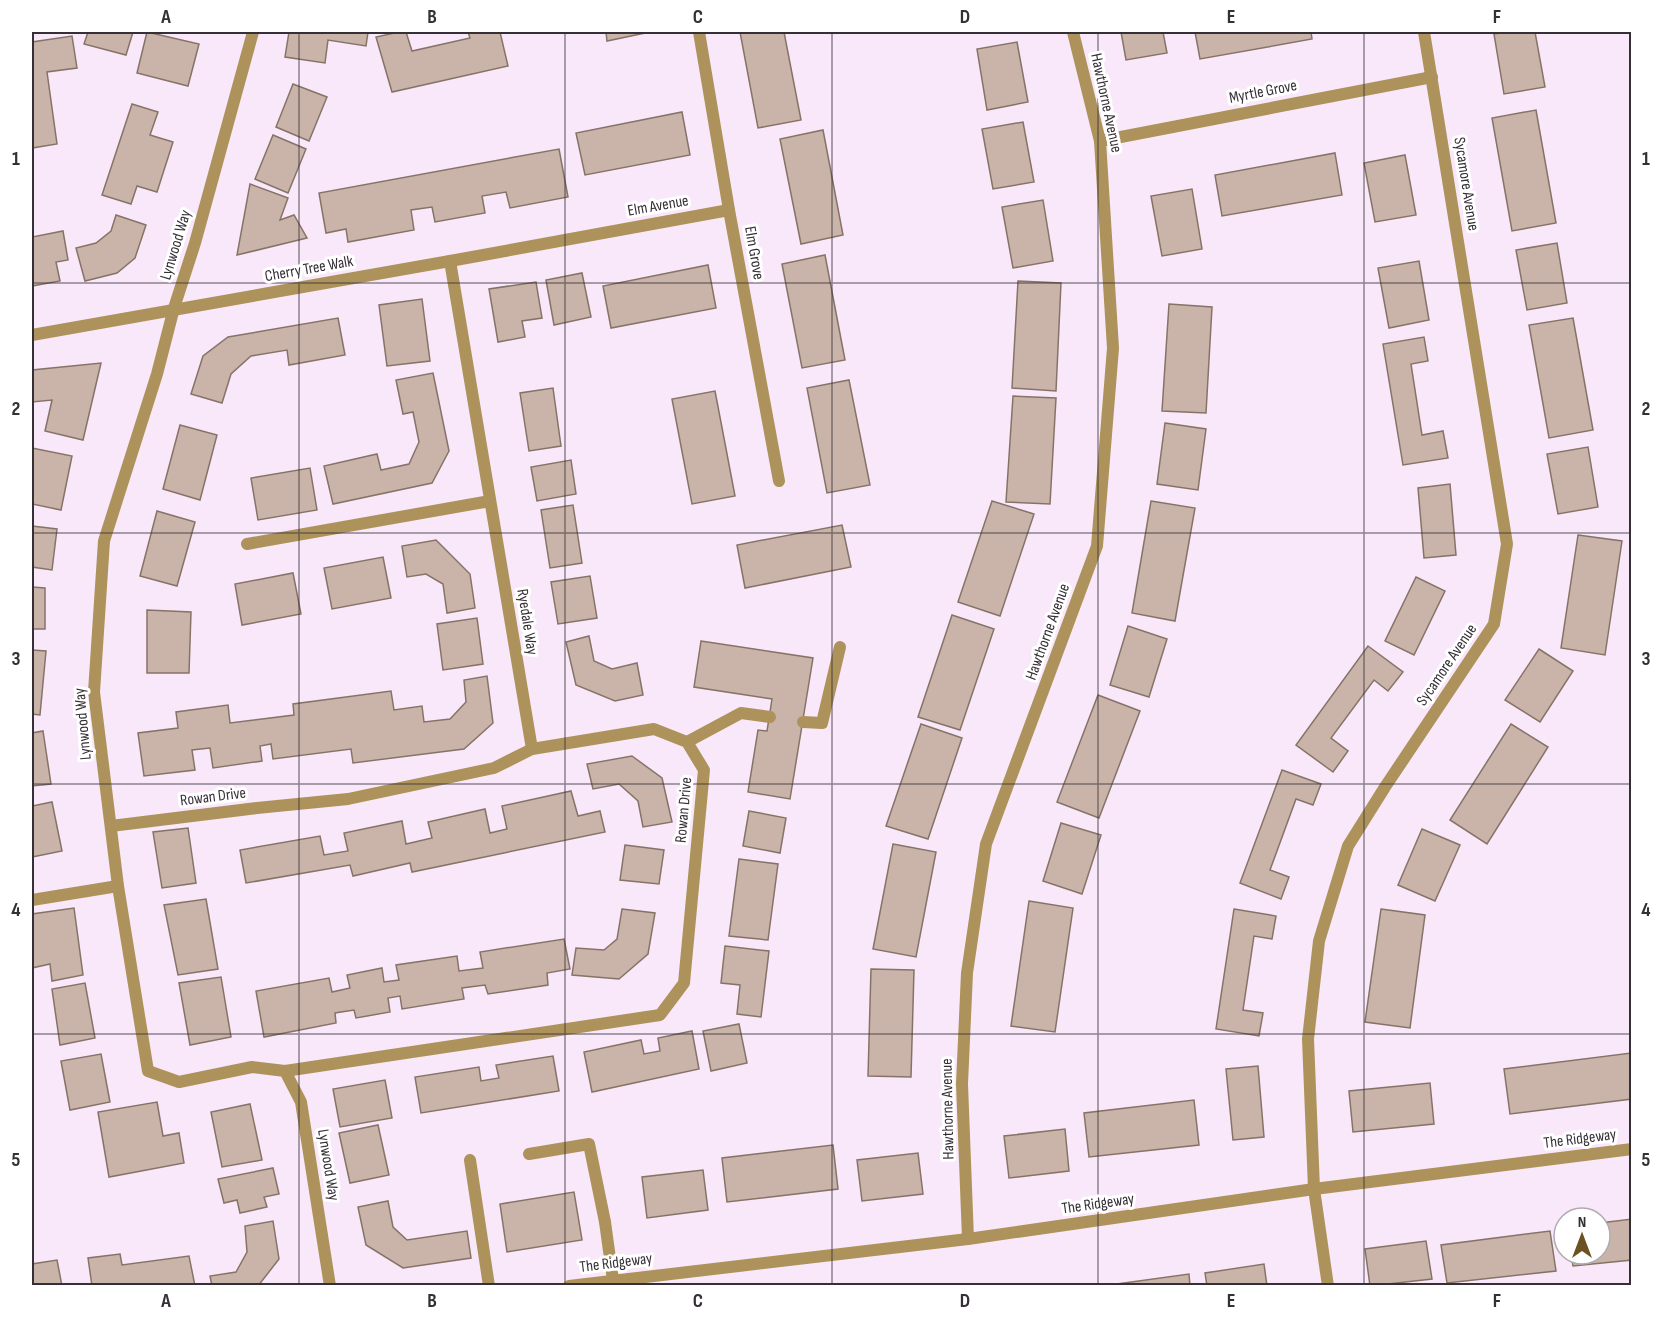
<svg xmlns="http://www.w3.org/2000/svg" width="1663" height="1317" font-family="'Sofia Sans Condensed',sans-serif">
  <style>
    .building { fill: #cab4a9; stroke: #867368; stroke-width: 1.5 }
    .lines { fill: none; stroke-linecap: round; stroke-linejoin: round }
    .service { stroke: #ad935b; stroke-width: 12 }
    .minor { stroke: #ad935b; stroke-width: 12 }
    .grid { fill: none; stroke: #352f36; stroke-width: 1.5; stroke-opacity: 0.55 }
    .labels { text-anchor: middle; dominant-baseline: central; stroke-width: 6; stroke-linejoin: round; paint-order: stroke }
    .street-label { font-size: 16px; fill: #352f36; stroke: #fff }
    .neatline { fill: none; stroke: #352f36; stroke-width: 2 }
    .grid-label { font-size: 20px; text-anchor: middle; font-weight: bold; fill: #352f36 }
  </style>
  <rect width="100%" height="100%" fill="#f9e8fa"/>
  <!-- building -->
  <g class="building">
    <polygon points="88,32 133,32 126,55 84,44"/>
    <polygon points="147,32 199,44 188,86 137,73"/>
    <polygon points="289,32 368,32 366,46 328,40 325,63 285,57"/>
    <polygon points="399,32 406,32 412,51 470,38 468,32 500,32 508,66 392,92 376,37"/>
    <polygon points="606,32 650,32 607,41"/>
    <polygon points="740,32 784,32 801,120 758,128"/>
    <polygon points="1121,32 1163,32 1167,53 1126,60"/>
    <polygon points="1195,32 1311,32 1312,39 1200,59"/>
    <polygon points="1505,32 1535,32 1545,87 1504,94 1494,34"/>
    <polygon points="72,36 77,68 47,72 57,144 32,148 32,42"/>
    <polygon points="1017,42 1028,102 987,110 977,49"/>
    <polygon points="293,84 327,97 309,141 276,127"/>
    <polygon points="132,104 158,112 150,135 173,142 157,192 137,186 131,204 102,195"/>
    <polygon points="1536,110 1556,223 1512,231 1492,118"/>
    <polygon points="682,112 690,155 585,175 576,133"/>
    <polygon points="1023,122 1034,182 993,189 982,129"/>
    <polygon points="823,130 843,235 801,244 780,139"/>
    <polygon points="273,135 306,149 288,193 255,179"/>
    <polygon points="559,149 568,197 510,208 506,192 482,196 485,213 435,222 432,207 411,210 414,230 348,242 346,229 326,233 319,193"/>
    <polygon points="1335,153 1342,195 1222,216 1215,175"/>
    <polygon points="1405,155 1416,215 1375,222 1364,163"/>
    <polygon points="250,184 288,198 280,220 294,215 307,238 237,255"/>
    <polygon points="1192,189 1202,249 1162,256 1151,196"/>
    <polygon points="1043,200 1053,261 1013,268 1002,207"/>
    <polygon points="116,215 146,225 135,258 117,273 85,281 76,248 96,243 111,231"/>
    <polygon points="63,231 68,260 56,262 60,281 32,286 32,237"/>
    <polygon points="1557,243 1567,303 1527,310 1516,250"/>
    <polygon points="825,255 845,360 802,368 782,264"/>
    <polygon points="1419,261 1429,320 1389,328 1378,268"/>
    <polygon points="708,265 716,308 611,328 603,286"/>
    <polygon points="582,273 591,317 554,325 546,280"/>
    <polygon points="1018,281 1061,283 1056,391 1012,388"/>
    <polygon points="536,282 542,318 522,321 525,337 498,342 489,289"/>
    <polygon points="422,299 430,361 387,366 379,305"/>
    <polygon points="1169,304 1212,307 1206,413 1162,411"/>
    <polygon points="338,318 345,355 289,365 287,350 251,356 231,374 222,403 191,394 203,356 228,337"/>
    <polygon points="1573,318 1593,430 1549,438 1529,325"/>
    <polygon points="1424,337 1428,361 1411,364 1422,435 1443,431 1448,458 1403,465 1383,344"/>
    <polygon points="101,363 83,440 45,431 52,400 32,402 32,370"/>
    <polygon points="433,373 449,451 432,483 333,504 324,466 377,454 381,470 409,464 419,442 413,412 403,414 396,380"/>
    <polygon points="849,380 870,485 827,493 807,388"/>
    <polygon points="553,388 561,446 529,451 520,393"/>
    <polygon points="715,391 735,496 692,504 672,399"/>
    <polygon points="1013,396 1056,398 1050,504 1006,502"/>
    <polygon points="1165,423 1206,429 1198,490 1157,484"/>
    <polygon points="180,425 217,435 200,500 163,489"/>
    <polygon points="1588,447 1598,507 1558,514 1547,454"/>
    <polygon points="32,448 72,456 61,510 32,504"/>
    <polygon points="571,460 576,494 537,501 531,467"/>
    <polygon points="310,468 317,510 258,520 251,478"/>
    <polygon points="1450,484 1456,555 1424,558 1418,488"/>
    <polygon points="992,501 1034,514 1000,616 958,602"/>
    <polygon points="1151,501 1195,508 1175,621 1132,613"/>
    <polygon points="573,505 582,563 550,568 541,510"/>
    <polygon points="157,511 195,522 177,586 140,576"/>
    <polygon points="842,525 851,567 745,588 737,545"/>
    <polygon points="32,526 57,529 52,570 32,567"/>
    <polygon points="1578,535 1622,541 1605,655 1561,648"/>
    <polygon points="436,540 470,574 475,608 447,613 443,584 426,574 407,577 402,546"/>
    <polygon points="383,557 391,598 332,609 324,568"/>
    <polygon points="293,573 301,614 242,625 235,584"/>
    <polygon points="590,576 597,618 558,624 551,582"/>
    <polygon points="1416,577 1445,591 1414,655 1385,641"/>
    <polygon points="32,587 45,588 45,629 32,629"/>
    <polygon points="147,610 191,612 189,673 147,673"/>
    <polygon points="952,615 994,629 960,730 918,717"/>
    <polygon points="477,618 483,664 443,670 437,624"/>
    <polygon points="1128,626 1167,639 1149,697 1110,685"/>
    <polygon points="589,636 594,661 612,669 637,663 643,695 615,701 576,685 566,642"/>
    <polygon points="701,641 813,658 790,799 748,792 758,730 767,731 772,699 694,687"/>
    <polygon points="1368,646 1403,672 1388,691 1374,680 1331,738 1348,751 1333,772 1296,745"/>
    <polygon points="1539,649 1573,671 1540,722 1505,700"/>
    <polygon points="32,650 46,651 40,715 32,714"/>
    <polygon points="487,676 493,723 464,749 353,763 351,749 273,759 271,744 260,746 262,761 213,768 210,748 192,750 195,770 144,776 138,733 178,728 176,712 228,705 230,723 294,715 293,704 391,691 394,710 422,706 424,722 450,719 466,702 464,680"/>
    <polygon points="1098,695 1140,711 1099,818 1057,802"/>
    <polygon points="921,724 962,738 928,839 886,826"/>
    <polygon points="1511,724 1548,747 1487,844 1450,820"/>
    <polygon points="43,731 51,784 32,786 32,733"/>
    <polygon points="632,756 662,778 672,822 643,827 638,801 619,784 593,789 587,764"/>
    <polygon points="1282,770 1321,784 1313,805 1296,799 1270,870 1289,877 1281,899 1240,883"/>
    <polygon points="571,791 578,816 600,811 605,832 412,872 410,863 353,876 350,865 246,883 240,850 320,836 324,855 348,851 344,833 402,821 406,844 432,838 428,822 485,809 490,833 507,829 502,806"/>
    <polygon points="52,802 62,851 32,857 32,806"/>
    <polygon points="749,811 786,818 780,853 743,846"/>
    <polygon points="1061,823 1101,835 1082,894 1043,881"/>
    <polygon points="188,828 196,883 162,888 153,832"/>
    <polygon points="1422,829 1460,845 1435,901 1398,885"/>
    <polygon points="893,844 936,852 916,957 873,949"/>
    <polygon points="625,845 664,850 659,884 620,880"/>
    <polygon points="739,859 778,864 768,940 729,936"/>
    <polygon points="206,899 218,969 178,975 164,905"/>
    <polygon points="1029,901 1073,908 1055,1032 1011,1026"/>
    <polygon points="74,908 83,975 52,981 50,964 32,968 32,914"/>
    <polygon points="622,909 655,913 648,954 619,979 572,975 576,948 604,950 617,939"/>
    <polygon points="1234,909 1276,916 1272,939 1254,936 1243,1010 1263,1013 1259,1036 1216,1029"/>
    <polygon points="1381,909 1425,915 1410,1028 1365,1022"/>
    <polygon points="564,939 570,969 547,973 548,985 488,994 485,985 462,988 464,999 402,1009 400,996 388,998 390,1012 356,1018 354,1010 335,1013 336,1023 264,1037 256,991 329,978 332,992 350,988 347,975 382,968 384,982 399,980 396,965 457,956 459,971 483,968 480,952"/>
    <polygon points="725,946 769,951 761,1017 737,1014 740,985 721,983"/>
    <polygon points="871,969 914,970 911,1077 868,1076"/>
    <polygon points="221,977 231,1037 190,1045 179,983"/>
    <polygon points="85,983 95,1038 60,1045 52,989"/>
    <polygon points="739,1024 747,1063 711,1071 703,1031"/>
    <polygon points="692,1031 699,1069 592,1092 584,1052 641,1040 644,1054 660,1051 658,1038"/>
    <polygon points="1631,1053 1632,1099 1510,1114 1504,1069"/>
    <polygon points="101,1054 110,1102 70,1110 61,1061"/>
    <polygon points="553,1056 559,1091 421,1113 415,1077 479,1067 481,1081 499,1078 496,1065"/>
    <polygon points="1258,1066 1264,1137 1233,1140 1226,1069"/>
    <polygon points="385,1080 392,1118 340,1127 333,1089"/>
    <polygon points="1430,1083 1434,1124 1353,1132 1349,1091"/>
    <polygon points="1194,1100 1199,1145 1089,1157 1084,1113"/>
    <polygon points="157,1102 163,1136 179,1133 184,1163 109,1177 98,1112"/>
    <polygon points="250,1104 262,1160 222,1167 211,1112"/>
    <polygon points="378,1125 389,1175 350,1183 339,1133"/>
    <polygon points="1065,1129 1069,1171 1009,1178 1004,1136"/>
    <polygon points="833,1145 838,1189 727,1202 722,1158"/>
    <polygon points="918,1153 923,1194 862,1201 857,1160"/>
    <polygon points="273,1168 279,1194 264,1197 267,1207 240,1213 237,1200 224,1203 218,1179"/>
    <polygon points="703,1170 708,1210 647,1218 642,1177"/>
    <polygon points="574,1192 582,1240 507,1252 500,1204"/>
    <polygon points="388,1201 393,1227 407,1240 467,1231 471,1258 403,1268 366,1245 358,1207"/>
    <polygon points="1632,1219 1632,1260 1573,1266 1571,1254 1600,1254 1600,1223"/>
    <polygon points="273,1221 279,1259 258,1286 212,1286 210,1276 236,1272 247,1252 245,1226"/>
    <polygon points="1550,1231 1556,1271 1447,1283 1441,1245"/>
    <polygon points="1426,1241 1432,1279 1370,1286 1365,1249"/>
    <polygon points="120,1254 122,1265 189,1256 195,1286 92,1286 88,1258"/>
    <polygon points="57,1260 62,1286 32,1286 32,1264"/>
    <polygon points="1264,1264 1267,1286 1207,1286 1205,1273"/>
    <polygon points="1189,1274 1190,1286 1102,1286"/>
  </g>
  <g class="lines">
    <!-- service -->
    <g class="service">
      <polyline points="803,722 822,723 840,647"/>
      <polyline points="687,742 741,713 770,717"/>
      <polyline points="529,1154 589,1144 605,1222"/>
      <polyline points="470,1160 489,1286"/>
    </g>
    <!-- minor -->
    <g class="minor">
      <polyline points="253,32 195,243 174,308 157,374 104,541 94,692 118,886 148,1071 179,1082 252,1067 285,1071 301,1102 330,1286"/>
      <polyline points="699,32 729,210 779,481"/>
      <polyline points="1100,141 1432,77"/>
      <polyline points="450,261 532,749"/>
      <polyline points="32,335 450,261 729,210"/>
      <polyline points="247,544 490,501"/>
      <polyline points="111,826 257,808 348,799 494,768 532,749 654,729 687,742 704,770 684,983 660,1015 285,1071"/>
      <polyline points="32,900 118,886"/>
      <polyline points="605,1222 613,1280"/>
      <polyline points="968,1239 962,1084 967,973 986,844 1097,546 1113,348 1100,141 1073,32"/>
      <polyline points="569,1286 968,1239 1314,1189 1632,1149"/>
      <polyline points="1328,1286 1314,1189 1308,1039 1319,941 1348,846 1385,787 1494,624 1507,544 1424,32"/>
    </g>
  </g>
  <!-- grid -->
  <path class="grid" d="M299 32V1286M565 32V1286M832 32V1286M1098 32V1286M1364 32V1286M32 283H1632M32 533H1632M32 784H1632M32 1034H1632"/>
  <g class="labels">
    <!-- street labels -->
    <g class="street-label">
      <text transform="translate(1263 92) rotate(-11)">Myrtle Grove</text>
      <text transform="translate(1106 103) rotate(78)">Hawthorne Avenue</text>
      <text transform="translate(1466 184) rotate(81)">Sycamore Avenue</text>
      <text transform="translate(658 206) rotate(-10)">Elm Avenue</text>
      <text transform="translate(176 245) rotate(-73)">Lynwood Way</text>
      <text transform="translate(754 253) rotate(80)">Elm Grove</text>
      <text transform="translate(309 269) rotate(-10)">Cherry Tree Walk</text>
      <text transform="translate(527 622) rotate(81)">Ryedale Way</text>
      <text transform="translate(1048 632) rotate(-70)">Hawthorne Avenue</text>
      <text transform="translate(1447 665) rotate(-56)">Sycamore Avenue</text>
      <text transform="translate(83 724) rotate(-95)">Lynwood Way</text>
      <text transform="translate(213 797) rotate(-7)">Rowan Drive</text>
      <text transform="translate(684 810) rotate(-85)">Rowan Drive</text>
      <text transform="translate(948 1109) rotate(-91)">Hawthorne Avenue</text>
      <text transform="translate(1580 1139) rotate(-7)">The Ridgeway</text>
      <text transform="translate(328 1165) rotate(81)">Lynwood Way</text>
      <text transform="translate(1098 1204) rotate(-8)">The Ridgeway</text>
      <text transform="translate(616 1263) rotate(-7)">The Ridgeway</text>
    </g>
  </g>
  <!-- border -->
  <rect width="1663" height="1317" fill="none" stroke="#ffffff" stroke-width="66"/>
  <!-- north arrow -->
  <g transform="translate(1582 1236)"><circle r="28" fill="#ffffff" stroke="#aeacaf" stroke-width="1.5"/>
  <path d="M0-4.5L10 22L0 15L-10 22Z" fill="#6c5123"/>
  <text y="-9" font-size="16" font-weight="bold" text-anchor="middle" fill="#352f36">N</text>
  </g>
  <rect x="33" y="33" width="1597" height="1251" class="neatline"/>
  <g class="grid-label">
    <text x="166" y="23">A</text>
    <text x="432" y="23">B</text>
    <text x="698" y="23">C</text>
    <text x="965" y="23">D</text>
    <text x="1231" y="23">E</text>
    <text x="1497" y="23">F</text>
    <text x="16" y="165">1</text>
    <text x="1646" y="165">1</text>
    <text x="16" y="415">2</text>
    <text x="1646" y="415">2</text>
    <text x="16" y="665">3</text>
    <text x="1646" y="665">3</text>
    <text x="16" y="916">4</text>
    <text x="1646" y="916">4</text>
    <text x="16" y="1166">5</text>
    <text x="1646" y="1166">5</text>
    <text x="166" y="1307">A</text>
    <text x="432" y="1307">B</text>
    <text x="698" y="1307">C</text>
    <text x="965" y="1307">D</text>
    <text x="1231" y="1307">E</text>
    <text x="1497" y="1307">F</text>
  </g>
</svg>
